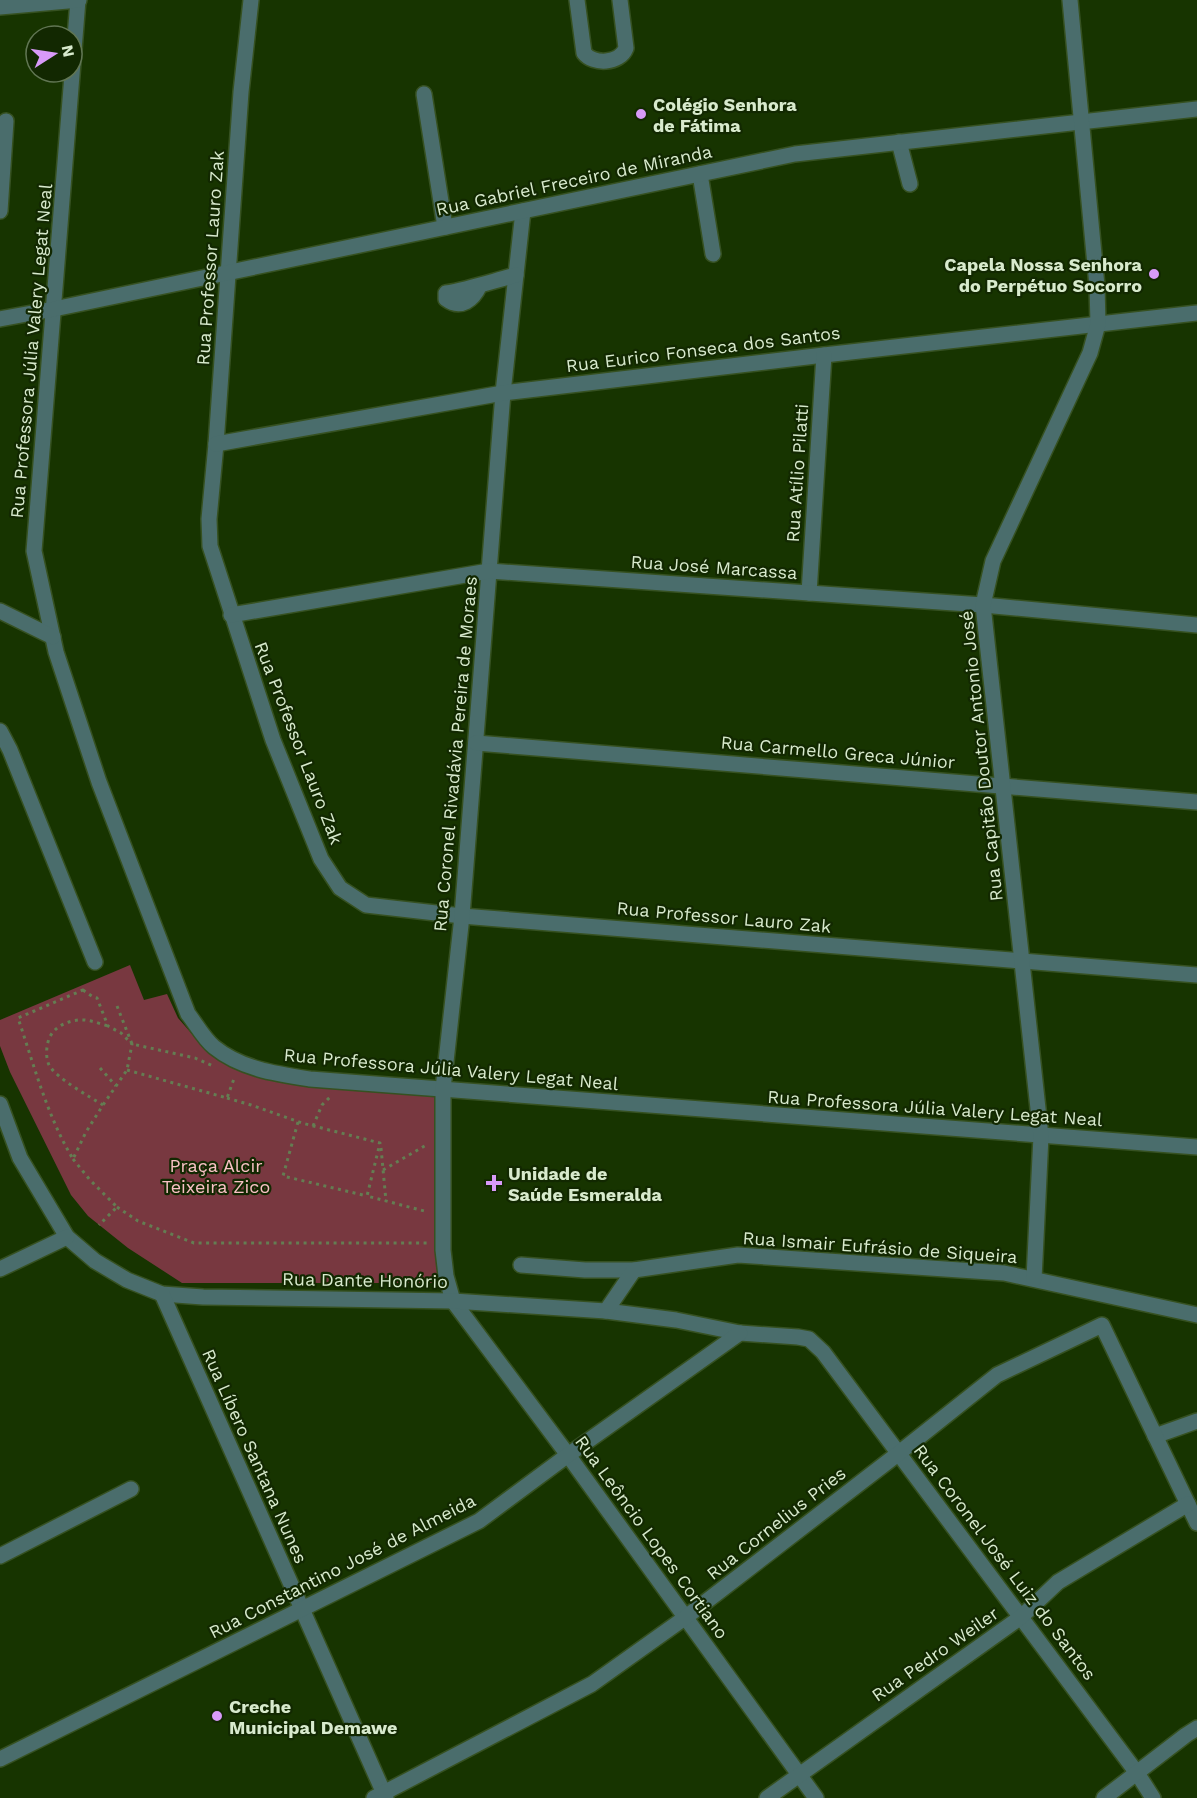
<svg xmlns="http://www.w3.org/2000/svg" width="1197" height="1798" font-family="'Work Sans',sans-serif">
  <style>
    .green { fill: #783840 }
    .lines { fill: none; stroke-linecap: round; stroke-linejoin: round }
    .minor-casing { stroke: #365121; stroke-width: 18 }
    .path { stroke: #647d52; stroke-width: 3; stroke-dasharray: 3 4.5; stroke-linecap: butt }
    .minor { stroke: #4a6d6c; stroke-width: 15 }
    .poi-dot { fill: #d89af8; stroke: #122801; stroke-width: 2 }
    .labels { text-anchor: middle; dominant-baseline: central; stroke-width: 4.5; stroke-linejoin: round; paint-order: stroke }
    .poi-label { font-size: 18px; font-weight: bold; fill: #d8eacd; stroke: #122801; text-anchor: start }
    .street-label { font-size: 18px; fill: #d8eacd; stroke: #122801 }
    .park-label { font-size: 18px; fill: #f9c1c5; stroke: #122801 }
  </style>
  <rect width="100%" height="100%" fill="#173400"/>
  <!-- green -->
  <polygon class="green" points="130,965 144,1000 167,994 178,1018 206,1050 235,1068 270,1080 434,1095 434,1231 439,1283 182,1283 128,1248 88,1216 71,1195 10,1072 0,1046 0,1020"/>
  <g class="lines">
    <defs>
      <g id="minor">
        <path d="M78 0 34 551 56 652 99 782 188 1014C196 1024 204 1039 214 1047 241 1069 277 1074 310 1079L1197 1147"/>
        <polyline points="251,0 241,92 216,444 209,519 210,546 273,740 321,859 340,888 366,905 462,916 1197,975"/>
        <path d="M577 0 584 53C593 65 620 64 626 48L620 0"/>
        <polyline points="0,7 79,0"/>
        <polyline points="424,94 445,227"/>
        <polyline points="899,142 910,184"/>
        <polyline points="700,174 713,254"/>
        <polyline points="0,211 6,121"/>
        <polyline points="523,211 503,393 462,916 443,1089 443,1250 446,1276 453,1301 568,1455 816,1798"/>
        <path d="M480 285C473 300 461 310 446 299V293C470 289 493 281 516 275"/>
        <polyline points="0,319 54,309 795,154 1197,109"/>
        <polyline points="216,444 503,393 824,355 1197,313"/>
        <polyline points="809,593 824,355"/>
        <polyline points="0,611 53,637"/>
        <polyline points="231,615 489,571 983,605 1197,625"/>
        <polyline points="0,731 10,750 95,962"/>
        <polyline points="476,743 1197,802"/>
        <polyline points="0,1104 20,1158 67,1237 95,1261 127,1280 162,1294 203,1297 453,1301 606,1311 676,1320 740,1333 798,1337 809,1339 823,1352 1137,1773 1153,1798"/>
        <polyline points="521,1265 585,1270 634,1270 738,1255 1004,1273 1197,1315"/>
        <polyline points="0,1269 67,1237"/>
        <polyline points="1034,1279 1041,1136 983,605 993,561 1090,353 1098,324 1097,286 1070,0"/>
        <polyline points="162,1294 386,1798"/>
        <polyline points="606,1311 634,1270"/>
        <polyline points="1155,1436 1197,1421"/>
        <polyline points="0,1556 131,1489"/>
        <polyline points="0,1759 479,1521 568,1455 740,1333"/>
        <polyline points="374,1798 592,1684 686,1617 899,1453 997,1375 1102,1325 1197,1523"/>
        <polyline points="767,1798 1021,1617 1058,1582 1188,1504"/>
        <polyline points="1104,1798 1186,1735 1197,1728"/>
      </g>
    </defs>
    <!-- minor casing -->
    <use href="#minor" class="minor-casing"/>
    <!-- path -->
    <g class="path">
      <path d="M83 990 93 997 97 998 108 1026 121 1033 132 1044 127 1070 103 1105 86 1132 73 1159C47 1116 34 1065 18 1018Z"/>
      <polyline points="117,1006 132,1044 195,1058 213,1066"/>
      <polyline points="100,1068 116,1086"/>
      <polyline points="127,1070 227,1098 235,1076"/>
      <polyline points="227,1098 251,1105 302,1123 380,1143 367,1196 428,1212"/>
      <path d="M103 1105C90 1097 56 1078 49 1065 46 1058 46 1050 48 1042 52 1026 70 1019 85 1020 93 1021 101 1024 108 1026"/>
      <polyline points="298,1122 283,1176 367,1196"/>
      <polyline points="313,1126 322,1105 332,1095"/>
      <polyline points="381,1148 386,1201"/>
      <polyline points="73,1159 90,1180 117,1207 99,1225"/>
      <polyline points="383,1170 428,1144"/>
      <polyline points="117,1207 138,1221 194,1243 430,1243"/>
    </g>
    <!-- minor -->
    <use href="#minor" class="minor"/>
  </g>
  <!-- markers -->
  <g class="poi-dot">
    <circle cx="641" cy="114" r="6"/>
    <circle cx="1154" cy="274" r="6"/>
    <path d="M491 1174h6v6h6v6h-6v6h-6v-6h-6v-6h6z"/>
    <circle cx="217" cy="1716" r="6"/>
  </g>
  <g class="labels">
    <!-- poi labels -->
    <g class="poi-label">
      <text x="653" y="104">Colégio Senhora<tspan x="653" dy="21">de Fátima</tspan></text>
      <text x="1142" y="264" text-anchor="end">Capela Nossa Senhora<tspan x="1142" dy="21">do Perpétuo Socorro</tspan></text>
      <text x="508" y="1173">Unidade de<tspan x="508" dy="21">Saúde Esmeralda</tspan></text>
      <text x="229" y="1706">Creche<tspan x="229" dy="21">Municipal Demawe</tspan></text>
    </g>
    <!-- street labels -->
    <g class="street-label">
      <text transform="translate(574 180) rotate(-12)">Rua Gabriel Freceiro de Miranda</text>
      <text transform="translate(210 258) rotate(-86)">Rua Professor Lauro Zak</text>
      <text transform="translate(703 349) rotate(-7)">Rua Eurico Fonseca dos Santos</text>
      <text transform="translate(31 351) rotate(-85)">Rua Professora Júlia Valery Legat Neal</text>
      <text transform="translate(797 473) rotate(-86)">Rua Atílio Pilatti</text>
      <text transform="translate(714 567) rotate(4)">Rua José Marcassa</text>
      <text transform="translate(299 743) rotate(69)">Rua Professor Lauro Zak</text>
      <text transform="translate(838 752) rotate(5)">Rua Carmello Greca Júnior</text>
      <text transform="translate(455 754) rotate(-85)">Rua Coronel Rivadávia Pereira de Moraes</text>
      <text transform="translate(981 756) rotate(-96)">Rua Capitão Doutor Antonio José</text>
      <text transform="translate(724 917) rotate(5)">Rua Professor Lauro Zak</text>
      <text transform="translate(451 1069) rotate(5)">Rua Professora Júlia Valery Legat Neal</text>
      <text transform="translate(935 1108) rotate(4)">Rua Professora Júlia Valery Legat Neal</text>
      <text transform="translate(880 1247) rotate(4)">Rua Ismair Eufrásio de Siqueira</text>
      <text transform="translate(365 1280) rotate(1)">Rua Dante Honório</text>
      <text transform="translate(255 1456) rotate(66)">Rua Líbero Santana Nunes</text>
      <text transform="translate(776 1523) rotate(-38)">Rua Cornelius Pries</text>
      <text transform="translate(652 1537) rotate(54)">Rua Leôncio Lopes Cortiano</text>
      <text transform="translate(1005 1562) rotate(53)">Rua Coronel José Luiz do Santos</text>
      <text transform="translate(342 1566) rotate(-27)">Rua Constantino José de Almeida</text>
      <text transform="translate(935 1654) rotate(-35)">Rua Pedro Weiler</text>
    </g>
    <!-- park labels -->
    <g class="park-label">
      <text x="216" y="1165">Praça Alcir<tspan x="216" dy="21">Teixeira Zico</tspan></text>
    </g>
  </g>
  <!-- north arrow -->
  <g transform="translate(54 54) rotate(78)"><circle r="28" fill="#122801" stroke="#617653" stroke-width="1.5"/>
  <path d="M0-4.5L10 22L0 15L-10 22Z" fill="#d89af8"/>
  <text y="-9" font-size="16" font-weight="bold" text-anchor="middle" fill="#d8eacd">N</text>
  </g>
</svg>
